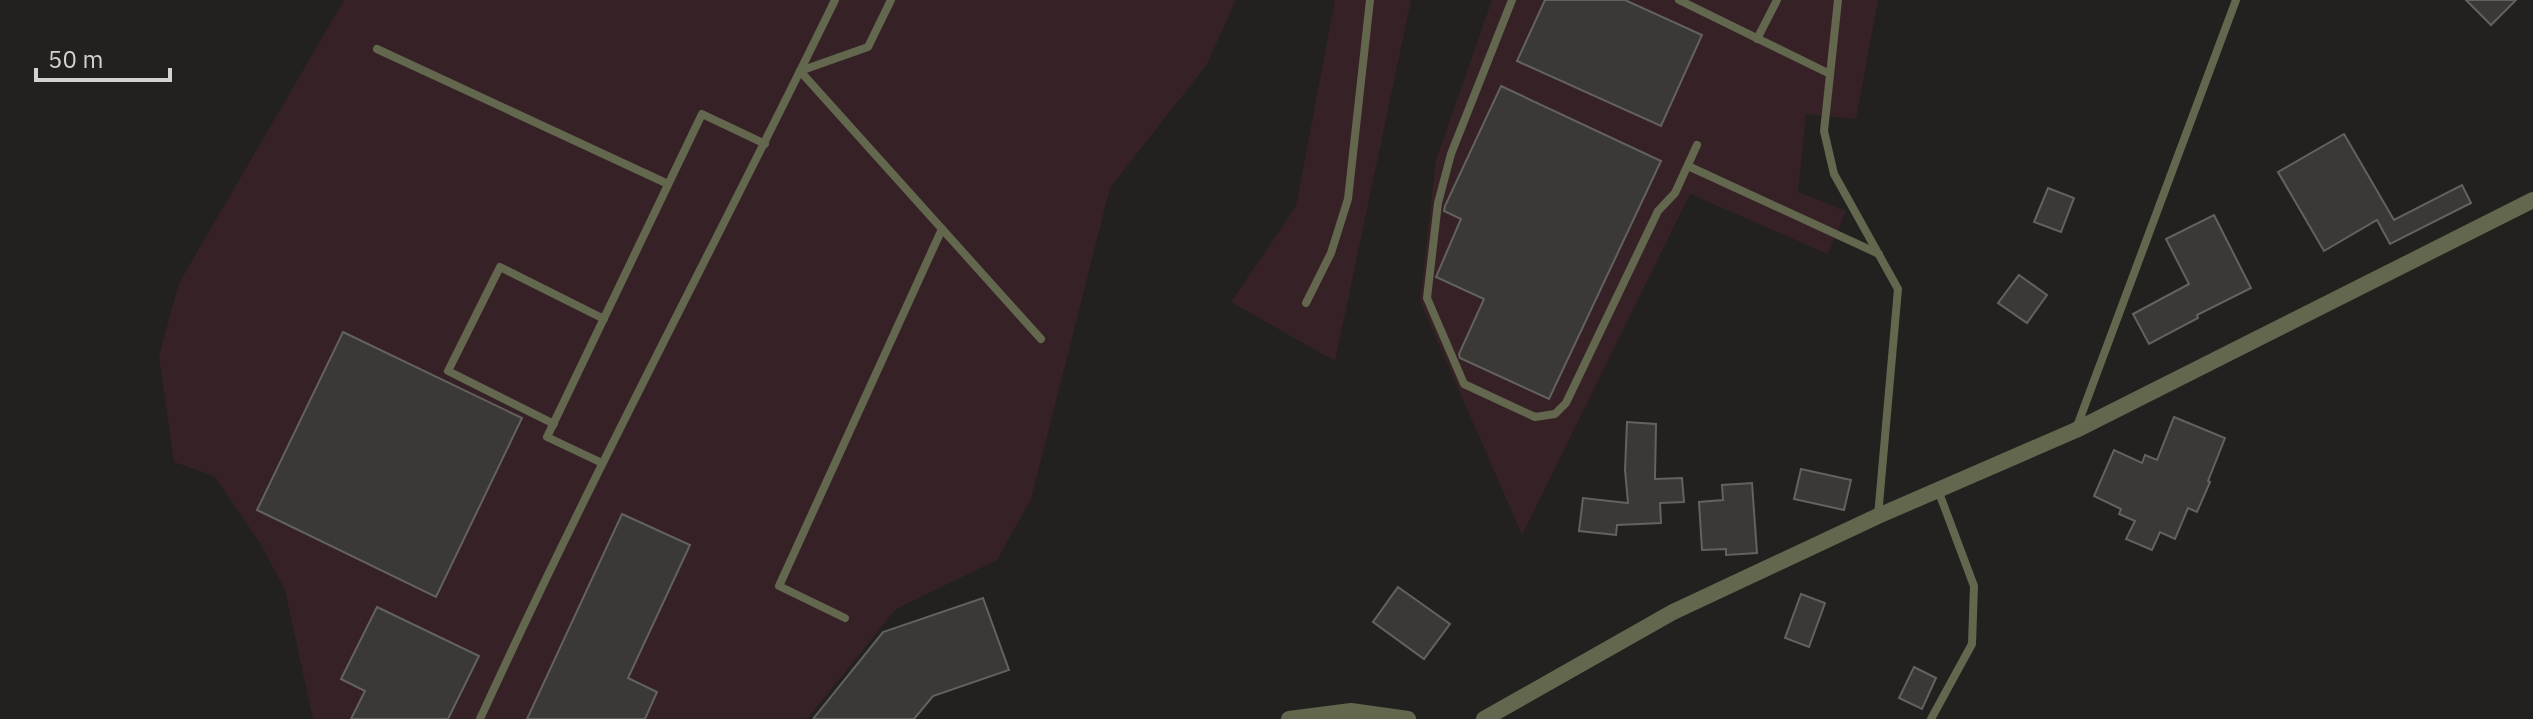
<svg xmlns="http://www.w3.org/2000/svg" width="2533" height="719" font-family="'IBM Plex Sans',sans-serif">
  <style>
    .industrial { fill: #362226 }
    .building { fill: #3a3936; stroke: #63625f; stroke-width: 2 }
    .lines { fill: none; stroke-linecap: round; stroke-linejoin: round }
    .service { stroke: #62674d; stroke-width: 8 }
    .tertiary { stroke: #62674d; stroke-width: 16 }
  </style>
  <rect width="100%" height="100%" fill="#22211f"/>
  <!-- industrial -->
  <g class="industrial">
    <polygon points="344,0 1236,0 1207,64 1110,188 1031,499 997,560 896,609 807,719 313,719 285,590 260,543 214,476 174,462 159,356 179,283"/>
    <polygon points="1335,0 1411,0 1335,361 1231,302 1296,206"/>
    <polygon points="1492,0 1878,0 1856,119 1806,114 1798,192 1846,211 1828,254 1690,194 1522,535 1420,301 1436,160"/>
  </g>
  <!-- building -->
  <g class="building">
    <polygon points="1545,0 1625,0 1702,35 1661,126 1517,61"/>
    <polygon points="2466,0 2516,0 2491,25"/>
    <polygon points="1501,86 1661,161 1549,399 1460,358 1459,354 1484,299 1436,277 1461,219 1444,211 1445,206"/>
    <polygon points="2344,134 2394,220 2462,185 2471,203 2390,244 2377,220 2324,251 2278,172"/>
    <polygon points="2048,188 2074,198 2061,232 2034,222"/>
    <polygon points="2214,215 2251,288 2197,315 2198,318 2149,344 2133,314 2189,284 2166,239"/>
    <polygon points="2019,275 2047,295 2027,323 1998,303"/>
    <polygon points="343,332 522,418 436,597 257,510"/>
    <polygon points="2174,417 2225,438 2208,481 2210,482 2197,512 2188,508 2175,539 2160,532 2152,550 2126,539 2135,521 2119,514 2121,509 2094,496 2114,450 2142,463 2145,455 2157,460"/>
    <polygon points="1627,422 1656,424 1655,479 1682,478 1684,502 1660,503 1661,523 1617,525 1616,535 1579,531 1583,498 1628,503 1625,470"/>
    <polygon points="1801,469 1851,480 1844,510 1794,499"/>
    <polygon points="1752,483 1757,553 1726,555 1726,549 1702,550 1699,502 1723,500 1722,485"/>
    <polygon points="622,514 690,545 628,678 657,692 645,719 527,719"/>
    <polygon points="1398,587 1450,624 1424,659 1373,622"/>
    <polygon points="1801,594 1825,603 1809,647 1785,638"/>
    <polygon points="983,598 1009,670 933,696 914,719 813,719 883,632"/>
    <polygon points="377,607 479,656 448,719 351,719 365,691 341,679"/>
    <polygon points="1914,667 1936,678 1922,709 1899,698"/>
  </g>
  <g class="lines">
    <!-- service -->
    <g class="service">
      <polyline points="891,0 868,47 800,71 1041,339"/>
      <polyline points="1512,0 1451,154 1438,203 1427,298 1464,384 1535,417 1555,414 1566,403 1658,211 1675,193 1697,145"/>
      <polyline points="1679,0 1830,74"/>
      <polyline points="1838,0 1824,131 1834,174 1898,289 1878,516"/>
      <polyline points="1757,39 1777,0"/>
      <polyline points="377,49 668,184"/>
      <polyline points="1688,166 1879,254"/>
      <polyline points="1306,303 1331,253 1348,199 1370,0"/>
      <polyline points="554,424 448,371 500,267 604,319"/>
      <polyline points="2076,429 2236,0"/>
      <polyline points="602,463 547,437 702,114 765,144"/>
      <polyline points="845,618 779,586 942,229"/>
      <path d="M480 719C591 476 718 240 835 0"/>
      <polyline points="1931,719 1972,644 1974,586 1938,490"/>
    </g>
    <!-- tertiary -->
    <g class="tertiary">
      <polyline points="1289,719 1351,711 1408,719"/>
      <polyline points="1484,719 1673,612 1878,516 2076,430 2533,200"/>
    </g>
  </g>
  <!-- scale -->
  <path d="M36 68v12h134v-12" fill="none" stroke="#d2d2d0" stroke-width="4"/>
  <text x="48" y="68" font-size="24" fill="#d2d2d0" stroke="#22211f" stroke-width="6" paint-order="stroke">50 m</text>
</svg>
